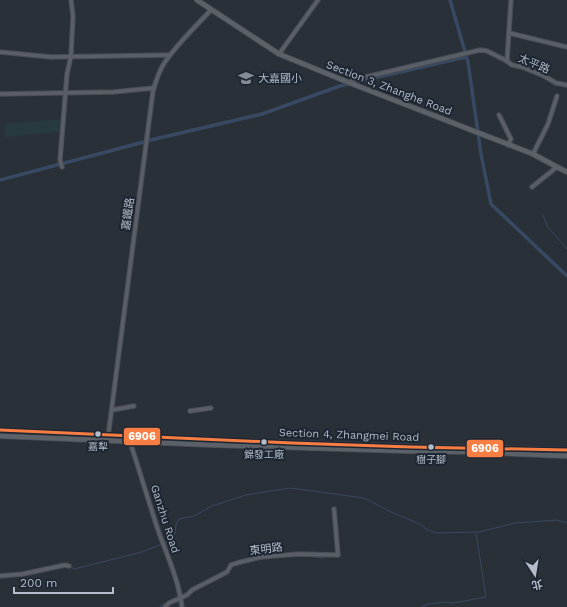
<svg xmlns="http://www.w3.org/2000/svg" width="567" height="607" font-family="'Work Sans','Noto Sans TC',sans-serif">
  <style>
    .green { fill: #273a3e }
    .lines { fill: none; stroke-linecap: round; stroke-linejoin: round }
    .stream { stroke: #384963; stroke-width: 1 }
    .canal { stroke: #384963; stroke-width: 3.5 }
    .minor-casing { stroke: #484c53; stroke-width: 5.5 }
    .major-casing { stroke: #484c55; stroke-width: 6 }
    .minor { stroke: #5a5e66; stroke-width: 3.5 }
    .major { stroke: #5c6168; stroke-width: 4.5 }
    .bus-1-casing { stroke: #1d2633; stroke-width: 6 }
    .bus-1 { stroke: #f77d43; stroke-width: 3 }
    .bus-dot { fill: #b4bcc9; stroke: #1d2633; stroke-width: 1.5 }
    .labels { text-anchor: middle; dominant-baseline: central; stroke-width: 4; stroke-linejoin: round; paint-order: stroke }
    .bus-label { font-size: 10px; fill: #b4bcc9; stroke: #1d2633 }
    .street-label { font-size: 11px; fill: #b4bcc9; stroke: #1d2633 }
    .poi-label { font-size: 11px; fill: #b4bcc9; stroke: #1d2633; text-anchor: start }
    .line-badge { stroke: #1d2633; stroke-width: 1.5 }
    .badge-label { font-size: 11px; text-anchor: middle; font-weight: bold; fill: #fff }
  </style>
  <rect width="100%" height="100%" fill="#2a3038"/>
  <!-- green -->
  <polygon class="green" points="61,119 61,132 5,137 6,124"/>
  <g class="lines">
    <!-- stream -->
    <g class="stream">
      <polyline points="543,215 547,226 567,249"/>
      <polyline points="165,543 174,540 176,524 179,519 194,516 212,506 246,495 290,488 364,498 391,512 420,524 426,529 436,533 479,532 515,523 557,520 567,523"/>
      <polyline points="305,556 325,558"/>
      <polyline points="70,566 74,569 142,552 162,544"/>
      <polyline points="160,607 161,605 166,603"/>
      <polyline points="421,607 428,604 445,602 453,603 486,597 476,533"/>
    </g>
    <!-- canal -->
    <g class="canal">
      <polyline points="450,0 468,62 481,154 491,204 567,276"/>
      <polyline points="0,180 155,139 262,114 340,86 361,81 466,57"/>
    </g>
    <defs>
      <g id="minor">
        <polyline points="509,33 567,47"/>
        <polyline points="0,52 51,57 170,55"/>
        <polyline points="279,54 318,0"/>
        <polyline points="507,61 511,0"/>
        <polyline points="350,83 353,80 480,50 487,51 507,61 512,65 522,67 544,76 556,83 567,85"/>
        <polyline points="0,94 113,92 154,88"/>
        <polyline points="499,115 511,139 508,145"/>
        <polyline points="533,154 548,124 557,96"/>
        <polyline points="62,167 60,160 67,74 71,56 73,16 71,0"/>
        <polyline points="532,187 557,167"/>
        <polyline points="112,410 134,406"/>
        <polyline points="190,411 211,408"/>
        <path d="M108 437 153 91C156 81 159 70 165 62 177 44 196 26 211 10"/>
        <path d="M130 437V442C140 472 149 503 159 533 168 557 179 582 182 607"/>
        <polyline points="0,576 23,574 65,565 69,566"/>
        <polyline points="165,607 169,603 187,595 192,590 227,572 231,565 237,563 261,557 299,554 338,555 334,509"/>
      </g>
      <g id="major">
        <polyline points="197,0 279,54 350,83 533,154 557,167 567,172"/>
        <path d="M0 430C130 437 259 442 389 446 448 448 508 448 567 450"/>
        <polyline points="0,436 214,445 409,451 477,452 567,456"/>
      </g>
    </defs>
    <!-- minor casing -->
    <use href="#minor" class="minor-casing"/>
    <!-- major casing -->
    <use href="#major" class="major-casing"/>
    <!-- minor -->
    <use href="#minor" class="minor"/>
    <!-- major -->
    <use href="#major" class="major"/>
    <defs>
      <polyline id="bus-1" points="0,430 292,443 411,447 567,450"/>
    </defs>
    <!-- bus-1 casing -->
    <use href="#bus-1" class="bus-1-casing"/>
    <!-- bus-1 -->
    <use href="#bus-1" class="bus-1"/>
  </g>
  <!-- icons -->
  <defs>
    <symbol id="school-bare" viewBox="-9 -9 18 18"><path d="M0-5L7-2L0 1L-7-2ZM-4 1L0 2.5L4 1V4Q0 6-4 4Z" fill="#848b96" stroke="#1d2633" stroke-width="2.5" paint-order="stroke"/></symbol>
  </defs>
  <g fill-rule="evenodd">
    <use href="#school-bare" x="235" y="67" width="22" height="22"/>
  </g>
  <!-- markers -->
  <g class="bus-dot">
    <circle cx="98" cy="434" r="3.5"/>
    <circle cx="264" cy="442" r="3.5"/>
    <circle cx="431" cy="447" r="3.5"/>
  </g>
  <g class="labels">
    <!-- bus labels -->
    <g class="bus-label">
      <text x="98" y="446">嘉犁</text>
      <text x="264" y="454">錦發工廠</text>
      <text x="431" y="459">樹子腳</text>
    </g>
    <!-- street labels -->
    <g class="street-label">
      <text transform="translate(534 64) rotate(23)">太平路</text>
      <text transform="translate(389 88) rotate(21)">Section 3, Zhanghe Road</text>
      <text transform="translate(128 214) rotate(-82)">嘉鐵路</text>
      <text transform="translate(349 435) rotate(2)">Section 4, Zhangmei Road</text>
      <text transform="translate(165 519) rotate(72)">Ganzhu Road</text>
      <text transform="translate(266 549) rotate(-7)">東明路</text>
    </g>
    <!-- poi labels -->
    <g class="poi-label">
      <text x="258" y="78">大嘉國小</text>
    </g>
  </g>
  <g class="line-badge">
    <rect x="123" y="427" width="38" height="19" rx="4" fill="#f77d43"/>
    <rect x="466" y="439" width="38" height="19" rx="4" fill="#f77d43"/>
  </g>
  <g class="badge-label">
    <text x="142" y="440">6906</text>
    <text x="485" y="452">6906</text>
  </g>
  <!-- north arrow -->
  <g transform="translate(535 575) rotate(168)" stroke="#1d2633" stroke-width="3" paint-order="stroke">
  <path d="M0-3L7 15L0 10L-7 15Z" fill="#b4bcc9"/>
  <text y="-6" font-size="11" font-weight="bold" text-anchor="middle" fill="#b4bcc9">北</text>
  </g>
  <!-- scale -->
  <path d="M14 587v6h99v-6" fill="none" stroke="#b4bcc9" stroke-width="2"/>
  <text x="20" y="587" font-size="12" fill="#b4bcc9" stroke="#1d2633" stroke-width="3" paint-order="stroke">200 m</text>
</svg>
